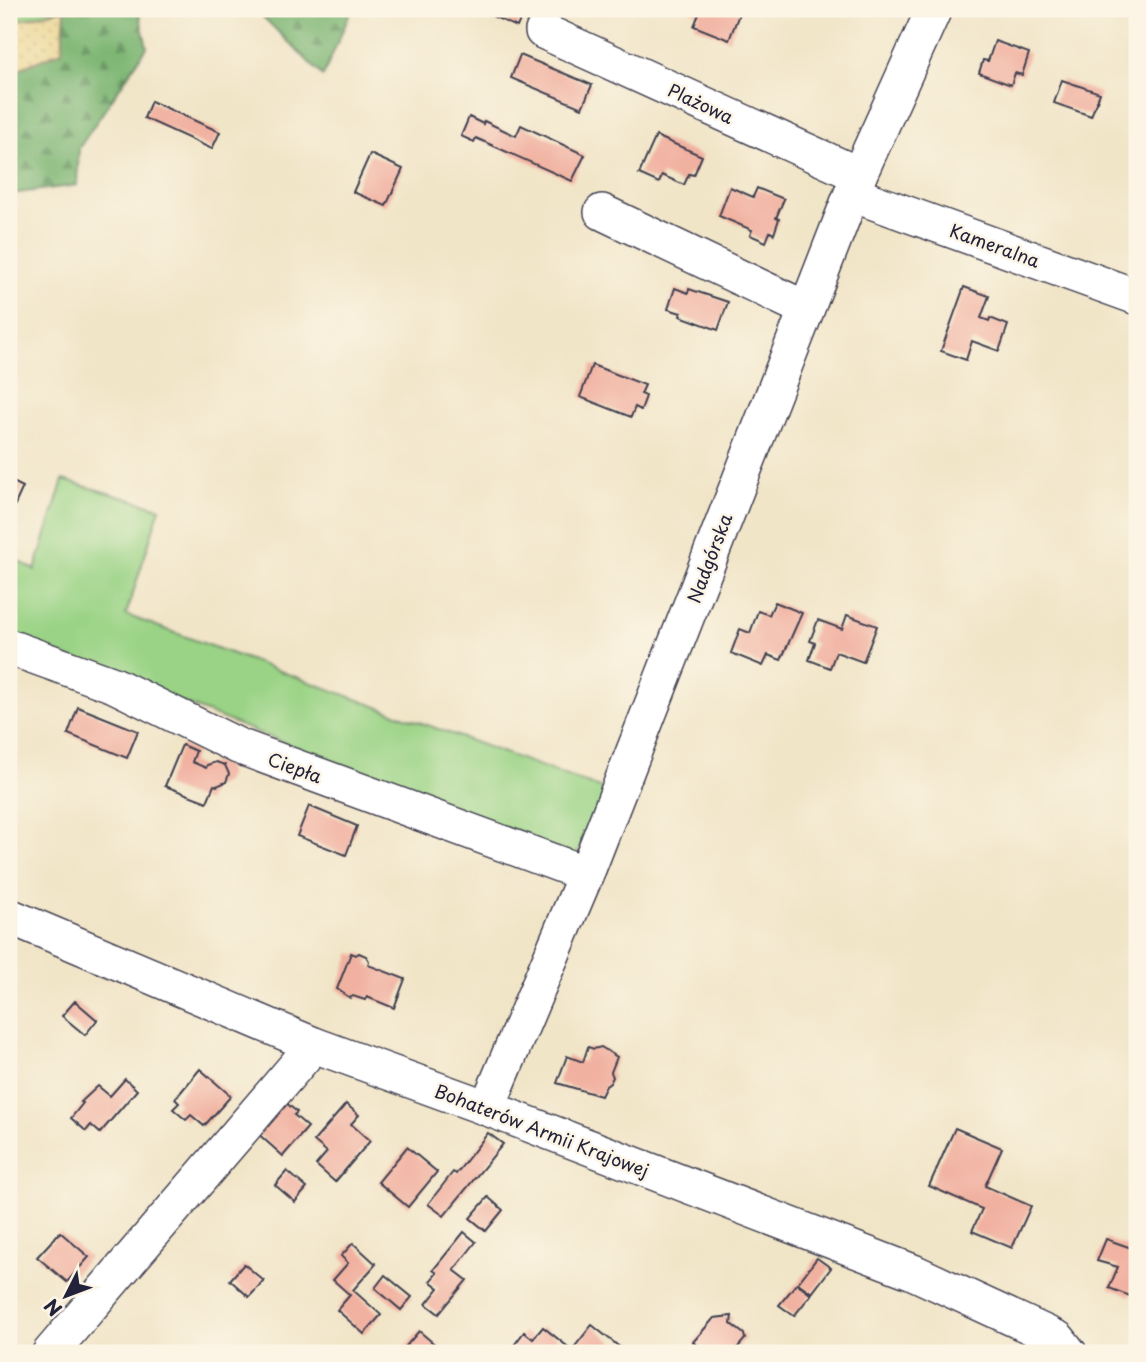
<svg xmlns="http://www.w3.org/2000/svg" width="1146" height="1362" font-family="'Playpen Sans',sans-serif">
  <style>
    .grass { fill: #9ad385; stroke: #5e7a60; stroke-width: 2 }
    .forest { fill: url(#forest-firs); stroke: #4e6c56; stroke-width: 2 }
    .sand { fill: url(#sand-dots); stroke: #887e6c; stroke-width: 2 }
    .building { fill: #f1b1a0 }
    .lines { fill: none; stroke-linecap: round; stroke-linejoin: round }
    .minor-casing { stroke: #413f50; stroke-width: 38 }
    .minor { stroke: #fff; stroke-width: 35 }
    .labels { text-anchor: middle; dominant-baseline: central; stroke-width: 5; stroke-linejoin: round; paint-order: stroke }
    .street-label { font-size: 18px; fill: #22223b; stroke: #fcf5e5 }
  </style>
  <defs>
    <pattern id="forest-firs" width="22" height="20" patternUnits="userSpaceOnUse" patternTransform="scale(1.75)"><rect width="22" height="20" fill="#7bb572"/><path d="M5 1l3.5 6h-7zM16 11l3.5 6h-7z" fill="#64935f"/></pattern>
    <pattern id="sand-dots" width="8" height="8" patternUnits="userSpaceOnUse" patternTransform="scale(1.75)"><rect width="8" height="8" fill="#eeda9e"/><path d="M2 2h.1M6 6h.1" fill="none" stroke="#ccbb89" stroke-width="1.8" stroke-linecap="round"/></pattern>
  </defs>
  <rect width="100%" height="100%" fill="#fcf5e5"/>
  <filter id="ink" filterUnits="userSpaceOnUse"><feTurbulence type="fractalNoise" baseFrequency=".0143" numOctaves="2"/><feDisplacementMap in="SourceGraphic" scale="14" xChannelSelector="R" yChannelSelector="G"/><feConvolveMatrix kernelMatrix="1 2 1 2 8 2 1 2 1" color-interpolation-filters="sRGB"/></filter>
  <filter id="wash" filterUnits="userSpaceOnUse"><feTurbulence type="fractalNoise" baseFrequency=".00686" numOctaves="4" result="noise"/><feDisplacementMap in="SourceGraphic" scale="28" xChannelSelector="R" yChannelSelector="G"/><feGaussianBlur stdDeviation="1.57" result="paint"/><feColorMatrix in="noise" values="0 0 0 0 0 0 0 0 0 0 0 0 0 0 0 0 0 1.4 0 .05"/><feComposite in="paint" operator="in"/></filter>
  <g filter="url(#wash)">
    <rect width="100%" height="100%" fill="#f1e5c8"/>
    <!-- grass -->
    <g class="grass">
      <polygon points="9,9 64,9 9,23"/>
      <polygon points="63,480 160,508 126,615 611,792 577,854 555,850 9,634 9,556 35,570"/>
    </g>
    <!-- forest -->
    <g class="forest">
      <polygon points="65,9 138,9 147,47 79,148 77,185 11,194 9,190 9,73 62,51"/>
      <polygon points="255,9 352,9 323,76"/>
    </g>
    <!-- sand -->
    <polygon class="sand" points="65,9 62,51 9,73 9,23"/>
    <g id="blocks">
      <!-- building -->
      <g class="building">
        <polygon points="484,9 525,9 517,27 483,12"/>
        <polygon points="687,9 741,9 729,40 694,26 699,14"/>
        <polygon points="995,41 1029,53 1022,75 1015,73 1011,85 979,73 983,60 988,61"/>
        <polygon points="520,55 592,85 582,108 511,78"/>
        <polygon points="1062,80 1100,93 1091,116 1054,103"/>
        <polygon points="151,101 220,132 212,149 144,118"/>
        <polygon points="469,117 483,124 484,121 516,136 521,125 585,155 572,181 476,138 474,142 461,136"/>
        <polygon points="656,136 702,156 694,175 689,174 684,185 662,175 659,183 639,174"/>
        <polygon points="370,154 403,169 386,206 353,192"/>
        <polygon points="730,187 753,197 757,188 784,199 776,218 779,219 774,234 770,232 766,242 750,235 752,230 719,216"/>
        <polygon points="964,287 989,296 981,318 989,321 990,318 1008,325 999,351 972,341 966,360 941,351"/>
        <polygon points="675,288 688,293 689,289 728,302 718,330 680,316 681,313 668,309"/>
        <polygon points="592,365 645,385 641,394 646,396 641,410 635,407 631,417 580,397"/>
        <polygon points="9,480 23,487 9,518"/>
        <polygon points="775,602 802,613 781,660 768,655 763,666 731,653 740,629 750,633 758,611 769,615"/>
        <polygon points="847,615 877,626 863,662 836,652 830,668 809,660 815,643 810,641 818,620 842,629"/>
        <polygon points="78,707 138,731 127,758 68,734"/>
        <polygon points="182,745 196,751 192,762 206,768 207,765 216,762 225,765 229,774 226,782 217,786 214,785 207,802 165,786"/>
        <polygon points="309,806 357,826 346,855 297,836"/>
        <polygon points="351,953 356,955 359,953 366,956 369,961 368,965 405,979 394,1008 367,997 365,1000 353,996 350,998 337,989"/>
        <polygon points="75,1001 97,1020 85,1035 62,1016"/>
        <polygon points="588,1047 594,1049 601,1047 617,1057 611,1072 613,1077 610,1083 606,1086 601,1096 557,1083 567,1056 583,1062"/>
        <polygon points="200,1069 231,1096 204,1126 191,1115 186,1120 173,1109 179,1103 175,1099"/>
        <polygon points="125,1079 137,1090 100,1133 91,1125 86,1131 71,1118 83,1103 81,1102 98,1086 110,1096"/>
        <polygon points="284,1101 297,1112 294,1115 308,1127 283,1156 256,1132"/>
        <polygon points="346,1104 359,1115 351,1124 370,1141 335,1182 316,1165 327,1152 314,1141"/>
        <polygon points="955,1128 1002,1148 985,1186 1031,1206 1012,1248 972,1231 982,1209 929,1186"/>
        <polygon points="488,1133 503,1144 444,1216 428,1204 453,1172 456,1174"/>
        <polygon points="407,1147 437,1172 408,1207 378,1182"/>
        <polygon points="287,1171 307,1188 295,1202 275,1185"/>
        <polygon points="488,1197 503,1210 486,1231 470,1218"/>
        <polygon points="60,1232 89,1257 67,1282 37,1257"/>
        <polygon points="464,1232 476,1242 454,1270 467,1280 439,1314 426,1304 439,1288 430,1281 437,1273 433,1270"/>
        <polygon points="1106,1239 1137,1250 1137,1291 1133,1289 1130,1296 1109,1288 1118,1267 1097,1261"/>
        <polygon points="353,1243 376,1264 353,1290 381,1315 364,1334 337,1310 350,1295 333,1280 348,1263 341,1256"/>
        <polygon points="817,1258 831,1268 812,1293 798,1283"/>
        <polygon points="244,1264 264,1281 249,1297 230,1280"/>
        <polygon points="385,1275 412,1297 401,1310 375,1288"/>
        <polygon points="797,1283 811,1295 794,1316 779,1305"/>
        <polygon points="732,1316 731,1324 744,1334 745,1339 733,1353 706,1353 693,1342 714,1318"/>
        <polygon points="592,1325 627,1353 519,1353 512,1348 524,1332 533,1339 543,1327 572,1350"/>
        <polygon points="419,1331 445,1353 400,1353"/>
      </g>
    </g>
  </g>
  <g filter="url(#ink)">
    <use href="#blocks" fill-opacity="0" stroke="#413f50" stroke-width="2"/>
    <g class="lines">
      <defs>
        <g id="minor">
          <polyline points="543,31 859,175"/>
          <polyline points="852,194 1137,297"/>
          <polyline points="602,212 806,309"/>
          <polyline points="9,647 114,685 238,746 586,874"/>
          <polyline points="9,916 314,1045 487,1108 913,1272 1058,1339 1069,1353"/>
          <polyline points="487,1108 586,874 859,175 934,9"/>
          <polyline points="50,1353 314,1045"/>
        </g>
      </defs>
      <!-- minor casing -->
      <use href="#minor" class="minor-casing"/>
      <!-- minor -->
      <use href="#minor" class="minor"/>
    </g>
  </g>
  <g class="labels">
    <!-- street labels -->
    <g class="street-label">
      <text transform="translate(701 103) rotate(25)">Plażowa</text>
      <text transform="translate(995 245) rotate(20)">Kameralna</text>
      <text transform="translate(709 558) rotate(-69)">Nadgórska</text>
      <text transform="translate(295 767) rotate(20)">Ciepła</text>
      <text transform="translate(542 1130) rotate(21)">Bohaterów Armii Krajowej</text>
    </g>
  </g>
  <!-- margin -->
  <rect width="1146" height="1362" fill="none" stroke="#fcf5e5" stroke-width="35"/>
  <!-- north arrow -->
  <g transform="translate(66 1296) rotate(228)" stroke="#fcf5e5" stroke-width="5" paint-order="stroke">
  <path d="M0-5L12 26L0 18L-12 26Z" fill="#22223b"/>
  <text y="-10" font-size="19" font-weight="bold" text-anchor="middle" fill="#22223b">N</text>
  </g>
</svg>
